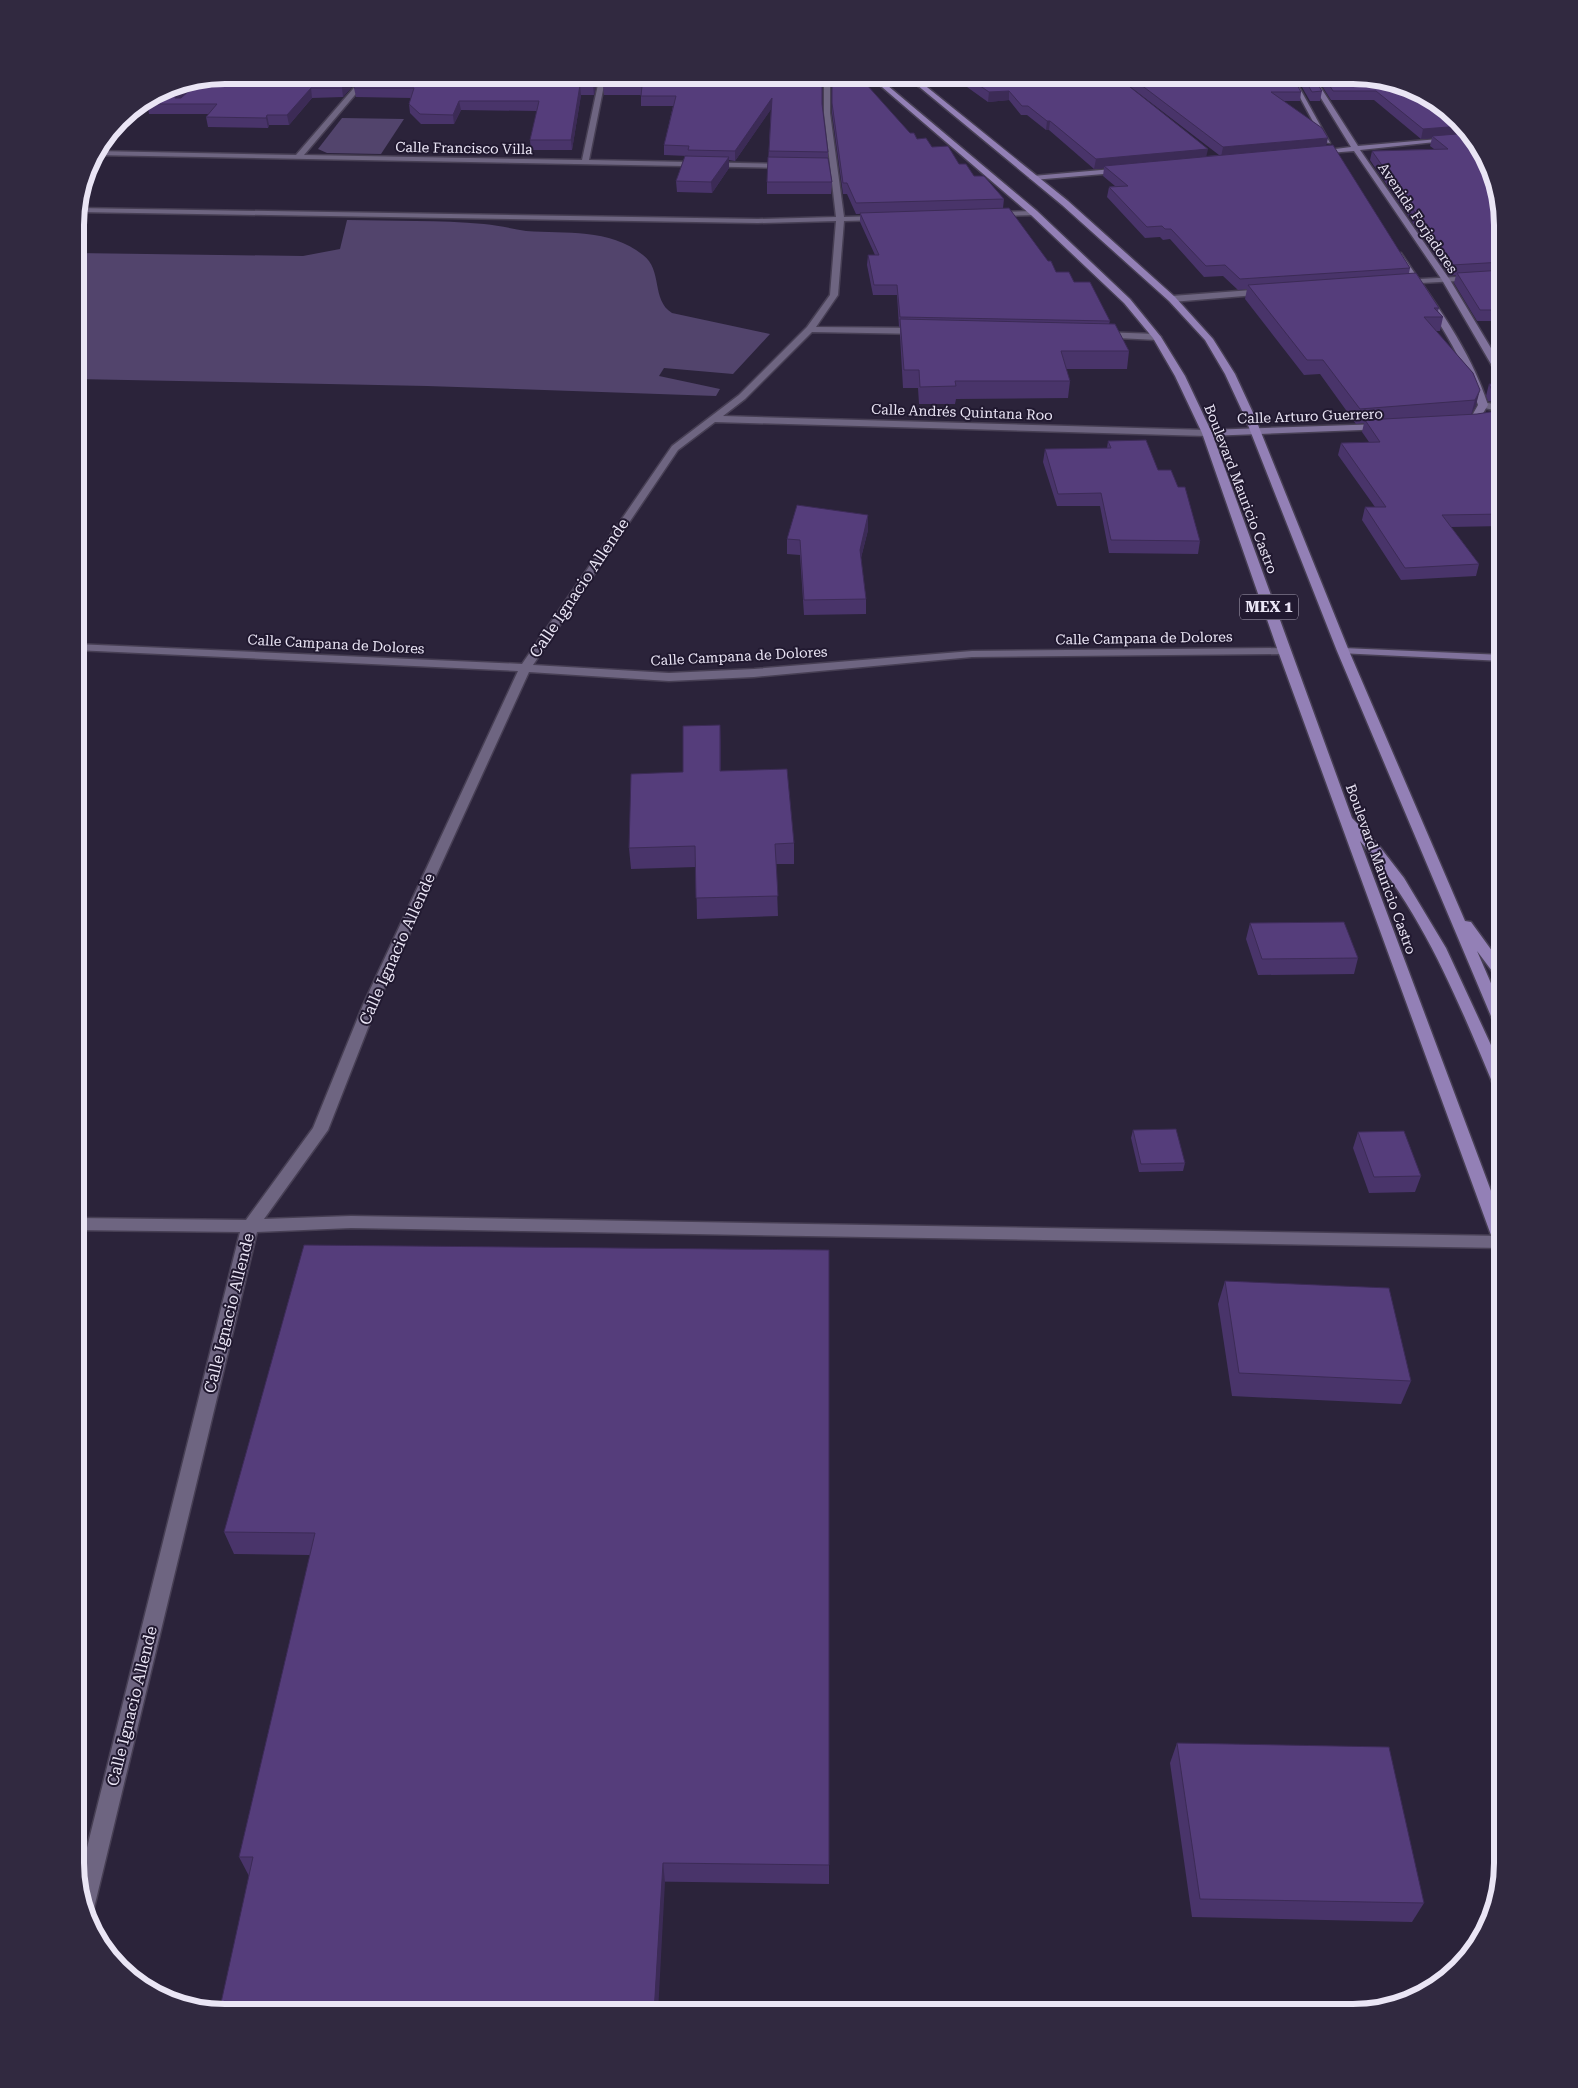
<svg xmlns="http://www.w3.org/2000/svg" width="1578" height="2088" font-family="'Roboto Serif',serif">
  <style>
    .green { fill: #52446c }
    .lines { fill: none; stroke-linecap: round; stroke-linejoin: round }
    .street-casing { stroke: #473f54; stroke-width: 3 }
    .secondary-casing { stroke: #473f54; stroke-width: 3 }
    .primary-casing { stroke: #473f54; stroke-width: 3 }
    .street { fill: #6e6581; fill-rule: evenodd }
    .secondary { fill: #80729c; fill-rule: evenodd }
    .primary { fill: #9380b6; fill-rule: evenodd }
    .wall { fill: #49346a }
    .shaded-wall { fill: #3c2b56 }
    .building { fill: #553d7b; stroke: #3c2b56 }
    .labels { text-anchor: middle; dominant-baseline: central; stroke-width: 4; stroke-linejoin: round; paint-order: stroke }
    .far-street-label { font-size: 14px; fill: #eae5f5; stroke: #211930 }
    .shield { fill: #211930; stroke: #aea8ba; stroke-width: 1 }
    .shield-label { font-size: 15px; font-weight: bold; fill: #eae5f5 }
    .street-label { font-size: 16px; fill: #eae5f5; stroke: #211930 }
    .rim { fill: none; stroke: #eae5f5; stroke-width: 6 }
  </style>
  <rect width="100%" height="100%" fill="#2b233a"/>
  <!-- green -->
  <g class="green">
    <polygon points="342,118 404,119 381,154 327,153 318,149"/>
    <path d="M347 220C393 221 439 220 484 224 498 225 512 229 526 231 566 234 609 228 643 255 663 270 651 300 672 313L770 334 733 374 664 368 659 376 720 389 716 396 427 386 75 379V253L303 256 340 249Z"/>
  </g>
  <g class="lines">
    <defs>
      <g id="street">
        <polygon points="365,75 371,76 304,155 582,160 600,75 606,75 589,160 787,164 791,166 787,168 93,155 96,151 296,155"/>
        <polygon points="824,75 830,75 830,113 844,217 880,216 884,218 880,220 844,221 838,295 816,327 921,328 925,331 921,334 812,332 745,399 723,416 1207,430 1212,433 1207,436 715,422 678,450 533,665 669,673 754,669 972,651 1284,648 1290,651 1284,654 972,657 754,677 669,681 529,672 377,1005 328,1130 264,1219 351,1216 1502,1236 1503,1248 351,1228 257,1232 94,1908 91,1916 87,1918 80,1902 78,1884 240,1232 75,1230 75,1218 246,1220 313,1128 363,1005 518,671 75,650 75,644 522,664 672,446 739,395 807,327 830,295 836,221 758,223 77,212 77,208 758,219 836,217 824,113"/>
        <polygon points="978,75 982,77 918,86 915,84"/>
        <polygon points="1034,211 1038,213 1037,215 993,216 989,214 993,212"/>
        <polygon points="1474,276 1478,278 1477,280 1402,284 1398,282 1402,280"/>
        <polygon points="1265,289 1268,290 1268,294 1172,302 1168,299 1172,296"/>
        <polygon points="1101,332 1157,334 1161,337 1157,340 1098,337 1098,333"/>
        <polygon points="1483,402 1503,406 1503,412 1480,407 1480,403"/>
      </g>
      <g id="secondary">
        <polygon points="1310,75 1314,77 1358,146 1450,138 1454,140 1360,150 1450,280 1503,368 1503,379 1498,376 1442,280 1354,151 1316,154 1312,152 1351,147 1308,77"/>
        <polygon points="1289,77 1294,78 1330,143 1324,142"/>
        <polygon points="1124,168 1128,170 1127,172 1033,180 1029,178 1033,176"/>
        <path d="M1395 253H1401C1434 302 1470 348 1488 405L1477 423 1469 421 1478 405C1461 349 1426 303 1394 255Z"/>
        <polygon points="1383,424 1386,425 1386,429 1207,436 1202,433 1207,430"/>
        <polygon points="1343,648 1503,655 1503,661 1339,653 1339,649"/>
      </g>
      <g id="primary">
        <path d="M868 75H875L1037 211 1130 299 1161 337 1185 376 1212 433 1352 818 1380 847 1404 878 1446 948 1503 1071V1094L1498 1093 1495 1089C1459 1003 1423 912 1360 841L1503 1223V1253L1497 1251 1495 1246 1278 651 1202 433 1175 376 1153 338 1124 303 1031 215Z"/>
        <polygon points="905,75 912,75 1068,201 1175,297 1213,339 1235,374 1254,415 1349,651 1465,921 1471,922 1503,966 1503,981 1498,979 1477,951 1503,1011 1503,1033 1496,1028 1337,651 1244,415 1225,374 1205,340 1169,301 1062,205"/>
      </g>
    </defs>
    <!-- street casing -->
    <use href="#street" class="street-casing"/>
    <!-- secondary casing -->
    <use href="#secondary" class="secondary-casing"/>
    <!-- primary casing -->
    <use href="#primary" class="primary-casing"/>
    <!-- street -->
    <use href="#street" class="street"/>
    <!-- secondary -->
    <use href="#secondary" class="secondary"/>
    <!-- primary -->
    <use href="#primary" class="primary"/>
  </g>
  <!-- wall -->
  <g class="wall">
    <polygon points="225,75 362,75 343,97 312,98 289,125 269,125 268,128 208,127 206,117 209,114 149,114 148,108 133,108 168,86"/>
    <polygon points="365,75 598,75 594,95 581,95 572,150 531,150 530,140 537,111 461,110 454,124 421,124 410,113 409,104 411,98 356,97 354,88"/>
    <polygon points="605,75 822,104 828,152 828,158 832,182 831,194 767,194 767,182 771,109 735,161 729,160 729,168 712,193 677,192 676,181 688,156 664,155 664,145 673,106 641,106 641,95 604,95 603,86"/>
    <polygon points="832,75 917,139 959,164 1004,199 1003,208 1056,272 1074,282 1110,321 1109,324 1129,351 1127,369 1066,369 1070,381 1068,398 956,399 955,404 919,404 918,388 903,388 900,336 900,327 899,327 897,295 873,295 867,265 868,255 875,255 860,222 860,214 856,214 847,194 843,194 832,113"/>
    <polygon points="952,75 1115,75 1206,156 1219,155 1115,75 1292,75 1301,92 1300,101 1284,101 1326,146 1410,268 1409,273 1439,308 1438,311 1443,317 1440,331 1436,331 1473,373 1476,405 1471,415 1477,414 1503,410 1503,526 1451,527 1479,564 1476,576 1401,580 1362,520 1365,507 1375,507 1338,455 1341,443 1369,442 1362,432 1364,423 1356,424 1320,374 1304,375 1245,299 1247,289 1238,290 1223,276 1204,277 1170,239 1163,240 1160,237 1145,238 1107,197 1109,187 1115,186 1103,176 1104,168 1094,169 1049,130 1046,130 1027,115 1021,115 1009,100 988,102 960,82 960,75 953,76"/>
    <polygon points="1295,75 1312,75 1322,91 1320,101 1310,101"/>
    <polygon points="1315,75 1363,75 1428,95 1503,225 1503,321 1477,321 1454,283 1456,275 1449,276 1370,160 1372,151 1434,149 1430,146 1432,138 1421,139 1374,100 1331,100"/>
    <polygon points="1489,384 1503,384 1503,404 1488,401 1486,396"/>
    <polygon points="1108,441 1158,470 1200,541 1198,554 1109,553 1100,506 1057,506 1043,462 1045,449 1107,448"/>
    <polygon points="868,515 868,530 861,558 866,599 866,614 804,615 800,555 787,554 787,539"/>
    <polygon points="720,725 721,771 794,843 794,864 776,864 778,916 697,919 696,867 631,869 629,848 683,772"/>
    <polygon points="1250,923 1358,958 1354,974 1258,975 1246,939"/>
    <polygon points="1133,1130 1185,1163 1183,1171 1139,1172 1131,1138"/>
    <polygon points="1358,1132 1421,1176 1415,1192 1369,1193 1353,1148"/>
    <polygon points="304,1245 829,1865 829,1884 249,1876 239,1857 310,1555 234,1554 224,1532"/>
    <polygon points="1225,1281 1411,1381 1401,1404 1232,1396 1218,1304"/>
    <polygon points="1177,1743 1424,1903 1412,1922 1192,1917 1170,1763"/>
  </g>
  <!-- shaded-wall -->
  <g class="shaded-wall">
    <polygon points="353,75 362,75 343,97 342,88"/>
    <polygon points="595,75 598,75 594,95 593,85"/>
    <polygon points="200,80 177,103 175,98 175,93 186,83"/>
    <polygon points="580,85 581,95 572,150 571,140"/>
    <polygon points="311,88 312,98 289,125 287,115"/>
    <polygon points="1009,91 1009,100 988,102 989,92"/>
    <polygon points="772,98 772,108 735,161 735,151"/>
    <polygon points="459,101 461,110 454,124 453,115"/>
    <polygon points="267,115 269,125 268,128 266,118"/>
    <polygon points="1047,121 1050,121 1049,130 1046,130"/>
    <polygon points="1461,126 1470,134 1432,136 1432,138 1421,139 1423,129"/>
    <polygon points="1328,138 1326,147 1221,157 1223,147"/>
    <polygon points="1208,149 1206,158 1104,166 1104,168 1094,169 1096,159"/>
    <polygon points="729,157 729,168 712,193 711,182"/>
    <polygon points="1480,390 1476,405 1471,415 1475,400"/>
    <polygon points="868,515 868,530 859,565 860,550"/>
    <polygon points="720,725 721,745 721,791 720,771"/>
    <polygon points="663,1863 665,1882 658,2013 654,2013"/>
  </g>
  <!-- building -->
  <g class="building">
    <polygon points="225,75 353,75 342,88 311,88 287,115 267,115 266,118 206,117 217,104 147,104 152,99 148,99 168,86 186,83 175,93 175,98 181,98 201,80"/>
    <polygon points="365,75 595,75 593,85 580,85 571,140 530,140 539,101 459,101 453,115 420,114 409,104 414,88 354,88"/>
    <polygon points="605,75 822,75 822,104 828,152 769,151 772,98 735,151 688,150 689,146 664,145 676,96 641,96 642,86 603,86"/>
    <polygon points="832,75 858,75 910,133 914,133 917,139 926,138 932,147 948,146 959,164 966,164 974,176 984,176 1004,199 856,203 847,183 843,183 832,103"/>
    <polygon points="964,75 1115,75 1208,149 1096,159 1050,121 1047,121 1028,106 1022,106 1009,91 989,92"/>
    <polygon points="1128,75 1292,75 1301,92 1271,92 1322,128 1328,138 1223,147"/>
    <polygon points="1302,75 1312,75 1322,91 1312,92"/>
    <polygon points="1323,75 1363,75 1428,95 1461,126 1423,129 1376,91 1333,91"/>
    <polygon points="1469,133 1478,142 1498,186 1503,225 1503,262 1452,265 1372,151 1448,149 1432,136"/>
    <polygon points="1333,145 1410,268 1240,279 1225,265 1206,266 1171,229 1165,229 1162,226 1147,227 1109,187 1128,186 1104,166"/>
    <polygon points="685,156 729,157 711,182 676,181"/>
    <polygon points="768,157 828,158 832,182 767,182"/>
    <polygon points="1009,208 1048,261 1051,261 1056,272 1069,272 1074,282 1090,282 1110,321 900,317 897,285 874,285 868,255 879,255 860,213"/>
    <polygon points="1503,270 1503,310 1480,310 1457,273"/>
    <polygon points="1416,273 1439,308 1434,308 1443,317 1424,317 1473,373 1480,390 1475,400 1360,409 1323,360 1307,360 1248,285"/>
    <polygon points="900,319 1115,324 1129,351 1061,351 1070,381 955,381 956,386 920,387 919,370 904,370"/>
    <polygon points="1489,384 1503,384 1503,392 1492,390"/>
    <polygon points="1503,410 1503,514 1442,515 1479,564 1405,568 1365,507 1386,507 1341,443 1380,442 1365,420 1477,414"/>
    <polygon points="1146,440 1158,470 1171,470 1178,487 1185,487 1200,541 1111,540 1101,493 1058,494 1045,449 1111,448 1108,441"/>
    <polygon points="797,505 868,515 860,550 866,599 804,600 800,540 787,539"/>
    <polygon points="720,725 720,771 787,769 794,843 775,844 778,896 696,898 695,846 629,848 631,774 683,772 683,726"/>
    <polygon points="1344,922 1358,958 1262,959 1250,923"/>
    <polygon points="1176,1129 1185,1163 1141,1164 1133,1130"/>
    <polygon points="1404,1131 1421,1176 1374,1177 1358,1132"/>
    <polygon points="304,1245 829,1250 829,1865 663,1863 654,2013 225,2013 219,2012 253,1857 239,1857 315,1533 224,1532"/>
    <polygon points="1225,1281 1389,1288 1411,1381 1239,1373"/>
    <polygon points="1177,1743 1389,1747 1424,1903 1200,1899"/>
  </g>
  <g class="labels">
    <!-- far-street labels -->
    <g class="far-street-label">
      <text transform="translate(464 148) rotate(1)">Calle Francisco Villa</text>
      <text transform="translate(1418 218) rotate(56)">Avenida Forjadores</text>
      <text transform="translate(962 412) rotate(2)">Calle Andrés Quintana Roo</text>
      <text transform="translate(1310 416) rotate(-2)">Calle Arturo Guerrero</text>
      <text transform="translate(1241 489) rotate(69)">Boulevard Mauricio Castro</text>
      <text transform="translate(1144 638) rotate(-1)">Calle Campana de Dolores</text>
      <text transform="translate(336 644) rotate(3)">Calle Campana de Dolores</text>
      <text transform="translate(739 656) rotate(-3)">Calle Campana de Dolores</text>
      <text transform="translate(1381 869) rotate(70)">Boulevard Mauricio Castro</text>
    </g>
    <!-- shield labels -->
    <rect class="shield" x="1240" y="594.5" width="58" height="25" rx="4"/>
    <g class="shield-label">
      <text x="1269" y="607">MEX 1</text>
    </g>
    <!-- street labels -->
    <g class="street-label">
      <text transform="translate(579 588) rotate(-56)">Calle Ignacio Allende</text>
      <text transform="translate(397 949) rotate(-66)">Calle Ignacio Allende</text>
      <text transform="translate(229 1313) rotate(-76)">Calle Ignacio Allende</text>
      <text transform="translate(132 1706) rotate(-76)">Calle Ignacio Allende</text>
    </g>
  </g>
  <!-- crop -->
  <path d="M0 0H1578V2088H0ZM225 84H1353A141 141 0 0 1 1494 225V1863A141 141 0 0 1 1353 2004H225A141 141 0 0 1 84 1863V225A141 141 0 0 1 225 84Z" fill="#312940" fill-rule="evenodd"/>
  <path class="rim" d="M225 84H1353A141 141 0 0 1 1494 225V1863A141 141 0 0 1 1353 2004H225A141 141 0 0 1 84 1863V225A141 141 0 0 1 225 84Z"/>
</svg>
